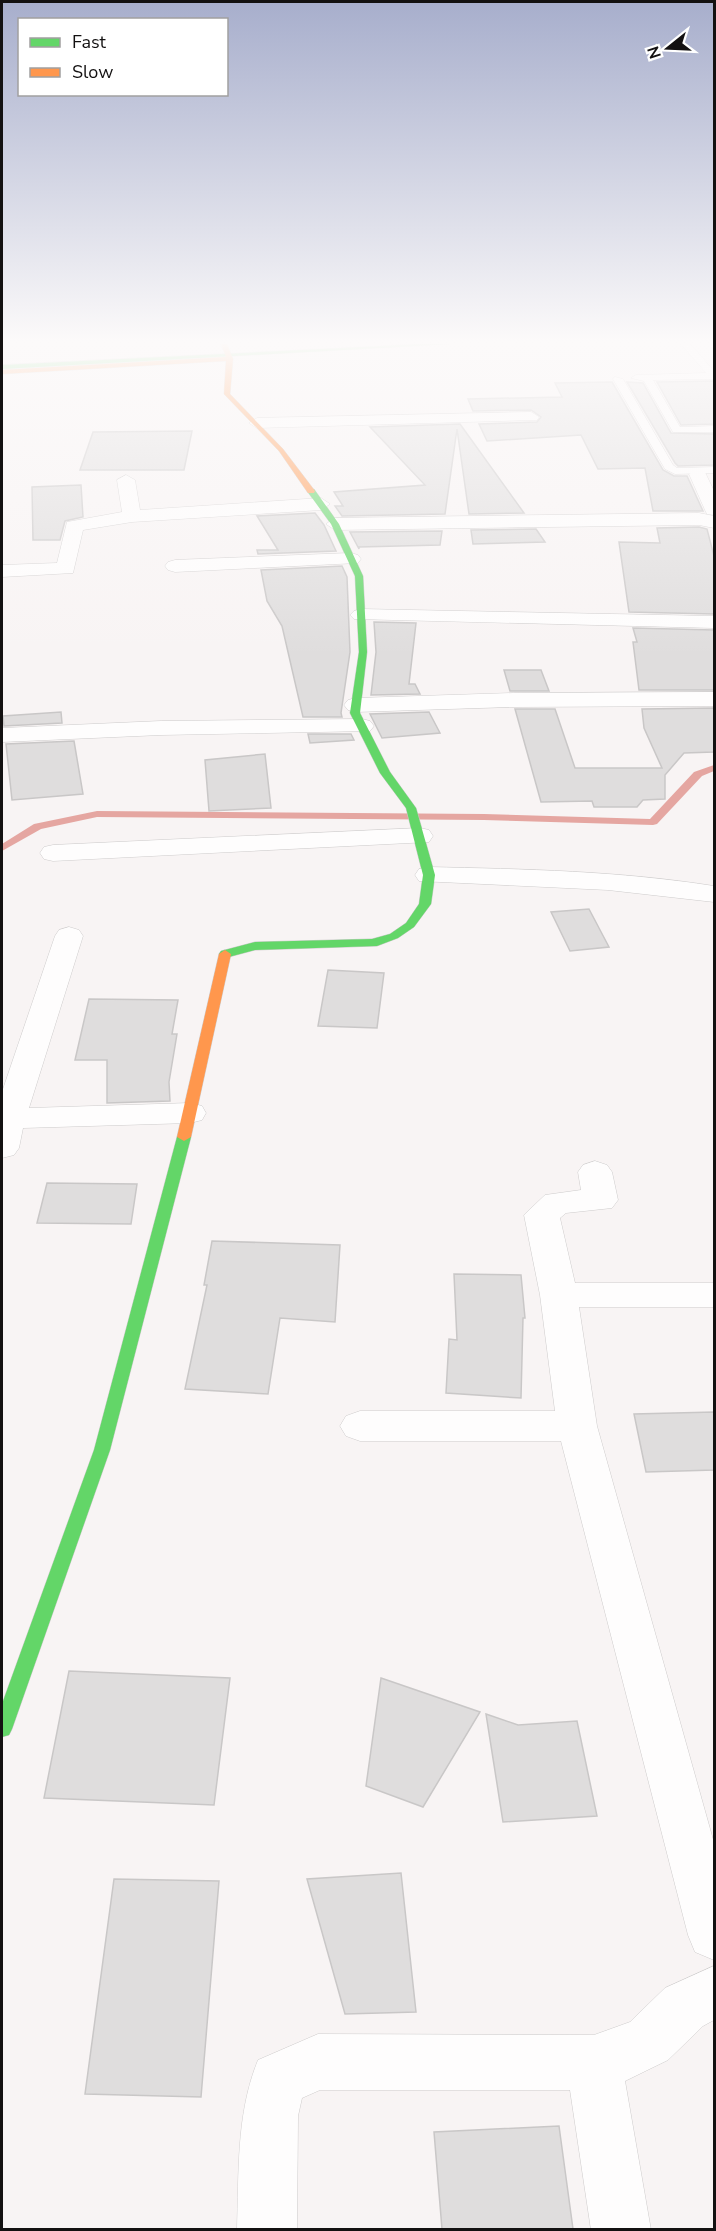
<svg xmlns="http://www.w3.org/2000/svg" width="716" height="2231" font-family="'Nunito Sans',sans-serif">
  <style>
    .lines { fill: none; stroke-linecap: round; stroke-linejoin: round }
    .stream { fill: #e5a6a1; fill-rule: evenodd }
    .building { fill: #dfdddd; stroke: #c9c7c7; stroke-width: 1.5 }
    .lane-casing { stroke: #cecccc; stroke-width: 1 }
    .street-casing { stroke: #cecccc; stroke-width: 1 }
    .fast-casing { stroke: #cecccc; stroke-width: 1 }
    .slow-casing { stroke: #cecccc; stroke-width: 1 }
    .lane { fill: #fefdfd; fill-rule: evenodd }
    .street { fill: #fefdfd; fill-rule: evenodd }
    .fast { fill: #63d668; fill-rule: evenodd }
    .slow { fill: #ff974d; fill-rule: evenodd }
  </style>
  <rect width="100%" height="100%" fill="#f8f4f4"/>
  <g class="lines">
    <!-- stream -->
    <polygon class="stream" points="714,765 714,771 702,776 657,824 653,825 484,820 97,817 41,829 2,851 2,844 34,824 97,811 484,814 650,819 694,772"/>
  </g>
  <!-- building -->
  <g class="building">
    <polygon points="714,381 714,424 681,425 657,382"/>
    <polygon points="612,382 663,470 674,476 687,476 703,511 653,511 645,468 598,469 581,435 487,441 479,424 537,422 541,417 531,410 473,411 468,399 562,397 555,383"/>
    <polygon points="627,382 643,383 671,433 714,434 714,465 678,466 675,463"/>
    <polygon points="460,424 524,513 469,514 457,429 445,514 342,516 335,506 343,506 334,492 425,485 370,427"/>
    <polygon points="192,431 184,470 80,470 93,432"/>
    <polygon points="81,485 83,517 65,521 60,540 33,540 32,487"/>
    <polygon points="315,513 324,525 336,551 258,554 257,550 278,550 257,516"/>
    <polygon points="699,527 707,529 714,556 714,614 629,612 619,542 660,543 657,528"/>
    <polygon points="536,529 545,542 473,544 471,530"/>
    <polygon points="442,531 440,545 359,547 359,549 350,532"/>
    <polygon points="342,566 347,577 350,652 341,713 342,717 303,717 282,626 267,601 261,570"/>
    <polygon points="374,622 416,623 409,684 415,684 420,694 371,695 376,652"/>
    <polygon points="633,628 714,630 714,690 639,690 633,642 637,642"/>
    <polygon points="504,670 541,670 549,691 510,691"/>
    <polygon points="714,708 714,752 684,753 665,775 665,799 643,800 637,807 594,807 592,801 541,802 515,709 555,709 575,768 662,768 644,728 642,709"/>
    <polygon points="61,712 62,723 4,726 3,716"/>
    <polygon points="429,712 440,733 382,738 370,714"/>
    <polygon points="308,734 351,734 354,740 310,743"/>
    <polygon points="74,741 83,794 12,800 6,744"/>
    <polygon points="265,754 271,808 209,811 205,760"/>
    <polygon points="589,909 609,947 570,951 551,912"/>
    <polygon points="328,970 384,973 377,1028 318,1026"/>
    <polygon points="89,999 178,1000 172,1034 177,1034 169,1082 170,1101 107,1103 107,1060 75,1060"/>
    <polygon points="47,1183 137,1184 131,1224 37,1223"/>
    <polygon points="212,1241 340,1245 335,1322 280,1318 268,1394 185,1389 207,1285 204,1285"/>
    <polygon points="454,1274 521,1275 525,1318 523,1318 521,1398 446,1393 449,1339 457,1340"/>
    <polygon points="714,1412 714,1470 646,1472 634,1414"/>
    <polygon points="69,1671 230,1678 214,1805 44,1798"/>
    <polygon points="381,1678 480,1712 423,1807 366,1786"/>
    <polygon points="486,1714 518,1725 577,1721 597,1816 503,1822"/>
    <polygon points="401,1873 416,2012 345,2014 307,1879"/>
    <polygon points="114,1879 219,1881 201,2097 85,2094"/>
    <polygon points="559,2126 573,2229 442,2229 434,2132"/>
  </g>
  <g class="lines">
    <defs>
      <g id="lane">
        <polygon points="681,344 690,344 714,371 714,379 653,380 680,427 714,426 714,432 673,432 644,381 631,378 636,375 706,373"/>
        <polygon points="708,344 714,344 714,349 711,348"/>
        <polygon points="615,377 623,379 673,465 677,468 714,467 714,473 675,474 665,469 613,379"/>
      </g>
      <g id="street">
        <polygon points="531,412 539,417 537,420 257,428 249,423 257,418"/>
        <polygon points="698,469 704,470 714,491 714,515 707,514 705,510 689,474"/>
        <polygon points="126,475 135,480 140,510 321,498 330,504 321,510 132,522 83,530 73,573 2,577 2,565 57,563 67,522 122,512 117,480"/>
        <polygon points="699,513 714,516 714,528 699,525 335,530 326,524 335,518"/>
        <polygon points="351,553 358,555 361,559 358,563 175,572 168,570 165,566 168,562 175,560"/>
        <polygon points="361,609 714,616 714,628 354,619 350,615 354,611"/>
        <polygon points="714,692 714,706 513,707 356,712 348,710 344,705 348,700 356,698 513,693"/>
        <polygon points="362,719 370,721 374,726 370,731 161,735 2,742 2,728 161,721"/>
        <polygon points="420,828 429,830 433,836 429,842 53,861 44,859 40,853 44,847 53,845"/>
        <path d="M429 867C525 869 620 871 714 886V902L608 890 419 881 415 875 419 869Z"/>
        <polygon points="69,927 79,930 83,936 29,1108 190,1103 202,1106 206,1113 202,1120 190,1123 23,1128 19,1148 14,1155 2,1158 2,1092 55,936 59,930"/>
        <polygon points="595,1161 607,1165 612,1172 618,1200 612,1208 566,1213 560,1218 575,1283 714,1283 714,1307 579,1307 597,1426 714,1843 714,1960 695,1952 688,1935 561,1441 360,1441 346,1436 340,1426 346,1416 360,1411 555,1411 540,1295 524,1215 545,1195 581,1190 578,1172 583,1165"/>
        <path d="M714 1966V2020L703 2026 668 2060 625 2081 651 2230H591L570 2090H320L302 2098 298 2116 297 2230H237C239 2172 236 2114 258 2060L318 2034 594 2035 630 2022 665 1988Z"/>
      </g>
      <g id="fast">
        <polygon points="421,344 450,344 2,369 2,365"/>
        <polygon points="308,489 314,489 339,524 363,576 367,652 360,713 390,772 416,808 435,875 431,904 414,927 398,938 377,946 255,950 225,958 221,957 219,954 221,951 255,942 372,939 390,934 406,923 419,904 423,875 406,808 380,773 350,713 359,652 355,576 331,524 307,491"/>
        <polygon points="184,1133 191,1137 110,1450 12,1729 9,1735 2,1737 2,1704 94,1450 177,1137"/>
      </g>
      <g id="slow">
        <polygon points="221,344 227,344 233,359 230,394 283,449 315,491 314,493 308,493 279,451 224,394 226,361 2,374 2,370 226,357"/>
        <polygon points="225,950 231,954 191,1137 184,1141 177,1137 219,954"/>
      </g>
    </defs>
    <!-- lane casing -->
    <use href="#lane" class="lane-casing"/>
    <!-- street casing -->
    <use href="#street" class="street-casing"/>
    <!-- fast casing -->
    <use href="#fast" class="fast-casing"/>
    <!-- slow casing -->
    <use href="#slow" class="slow-casing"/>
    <!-- lane -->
    <use href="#lane" class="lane"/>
    <!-- street -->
    <use href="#street" class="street"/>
    <!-- fast -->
    <use href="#fast" class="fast"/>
    <!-- slow -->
    <use href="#slow" class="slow"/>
  </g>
  <!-- sky -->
  <linearGradient id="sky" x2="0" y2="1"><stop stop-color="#a7aecc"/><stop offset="0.52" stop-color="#fcfafa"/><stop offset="1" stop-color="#fcfafa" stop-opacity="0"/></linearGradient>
  <rect width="716" height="656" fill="url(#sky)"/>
  <!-- border -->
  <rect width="716" height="2231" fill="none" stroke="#131111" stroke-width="6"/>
  <!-- legend -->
  <rect x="18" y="18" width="210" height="78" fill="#ffffff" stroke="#a1a0a0" stroke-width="1.5"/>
  <rect x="30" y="38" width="30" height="9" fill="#63d668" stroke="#a1a0a0" stroke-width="1.5"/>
  <text x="72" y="48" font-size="18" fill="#131111">Fast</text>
  <rect x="30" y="68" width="30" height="9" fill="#ff974d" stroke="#a1a0a0" stroke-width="1.5"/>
  <text x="72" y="78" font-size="18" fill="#131111">Slow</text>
  <!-- north arrow -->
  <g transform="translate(668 48) rotate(252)" stroke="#ffffff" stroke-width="4.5" paint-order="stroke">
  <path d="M0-4.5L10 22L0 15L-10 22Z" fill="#131111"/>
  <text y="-9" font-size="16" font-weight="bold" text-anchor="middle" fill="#131111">N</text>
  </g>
</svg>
